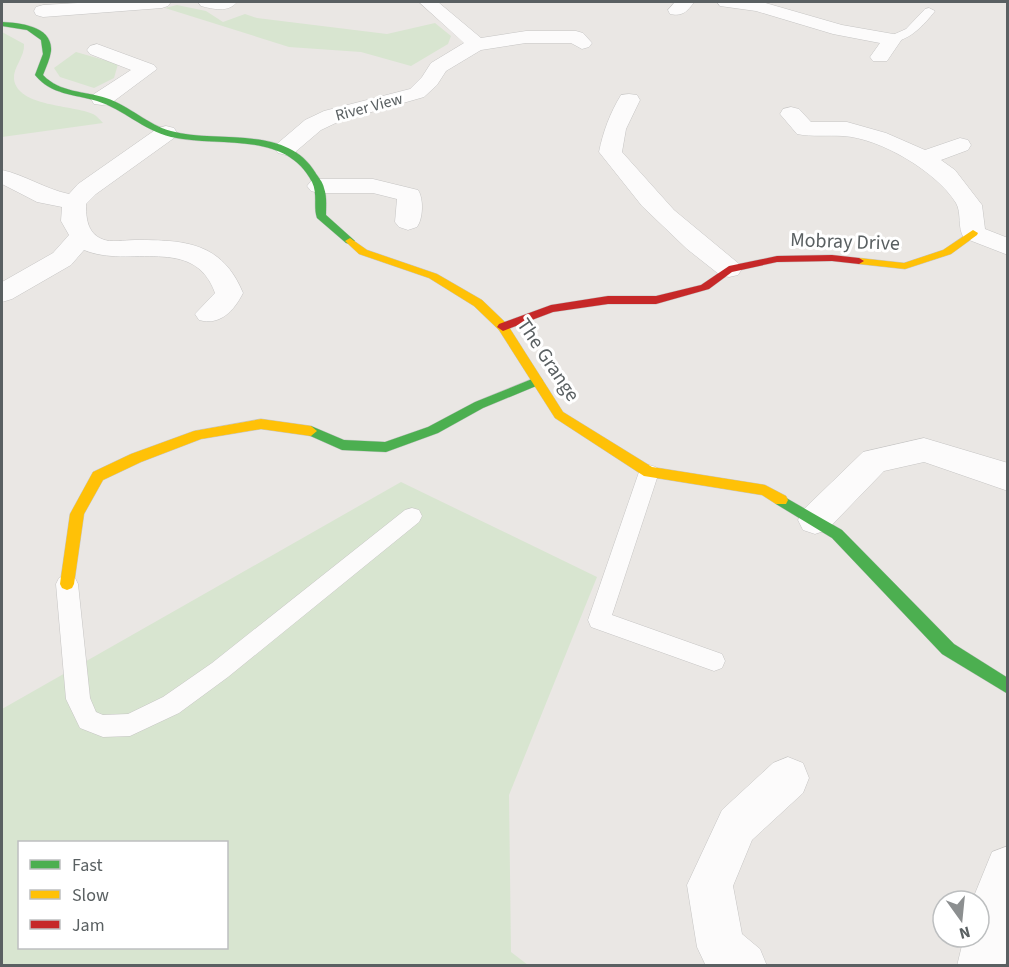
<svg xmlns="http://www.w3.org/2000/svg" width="1009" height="967" font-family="'Source Sans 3',sans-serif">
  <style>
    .green { fill: #d8e5d0; fill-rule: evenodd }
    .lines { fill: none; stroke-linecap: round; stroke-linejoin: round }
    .lane-casing { stroke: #c6c5c4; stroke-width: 1 }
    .street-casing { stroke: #c6c5c4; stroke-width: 1 }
    .fast-casing { stroke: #c6c6c6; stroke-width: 1 }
    .slow-casing { stroke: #c6c6c6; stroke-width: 1 }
    .jam-casing { stroke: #c6c6c6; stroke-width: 1 }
    .lane { fill: #fcfbfb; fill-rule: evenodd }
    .street { fill: #fcfbfb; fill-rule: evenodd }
    .fast { fill: #4caf50; fill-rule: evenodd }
    .slow { fill: #ffc107; fill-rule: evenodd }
    .jam { fill: #c62828; fill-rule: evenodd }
    .labels { text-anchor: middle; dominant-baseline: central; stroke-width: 6; stroke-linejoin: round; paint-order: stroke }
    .far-street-label { font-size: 16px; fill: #5a6062; stroke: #fff }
    .street-label { font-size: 20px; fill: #5a6062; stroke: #fff }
  </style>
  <rect width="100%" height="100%" fill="#eae7e4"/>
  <!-- green -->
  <g class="green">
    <polygon points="177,5 206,11 223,22 245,14 257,18 387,34 435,23 451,36 448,44 411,66 361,52 289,47 165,8"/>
    <path d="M2 32 24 44C25 57 13 67 14 79 17 107 74 105 93 114 97 116 100 120 103 123L2 137Z"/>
    <polygon points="76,52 118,64 114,78 94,88 60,77 54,68"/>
    <path d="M401 482 597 577 509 795 511 952 528 965H2V709ZM20 842H226V948H20Z"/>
  </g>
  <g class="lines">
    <defs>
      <g id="lane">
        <path d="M929 8 935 11C924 25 907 44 888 41V37L906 29 925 9Z"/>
        <polygon points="649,465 656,467 659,472 612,615 722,654 725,661 722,668 714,671 591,627 588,620 639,472 642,467"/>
        <polygon points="412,508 419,510 422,516 419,522 228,677 179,713 130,736 103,737 80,728 66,699 56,584 59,578 67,575 75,578 78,584 90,698 96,712 103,715 128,714 163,697 212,663 405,510"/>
      </g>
      <g id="street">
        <polygon points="95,2 171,2 168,6 162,8 43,17 36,15 34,11 36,7 43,5"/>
        <path d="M198 2H237C228 13 213 9 201 6Z"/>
        <polygon points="419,2 438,2 481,38 526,31 576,31 583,33 592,43 589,47 582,49 571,43 526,43 481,50 446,71 437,85 424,97 340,121 321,130 294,153 286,155 278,153 275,148 278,143 305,120 324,111 410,89 422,77 431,63 464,43"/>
        <path d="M675 2H694C688 11 682 17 670 14L668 10Z"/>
        <polygon points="717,2 762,2 842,25 899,35 902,39 887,61 873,61 870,57 880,43 833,34 756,11 720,6"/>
        <polygon points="97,44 154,65 157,69 110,104 102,105 94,104 91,99 94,94 131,70 90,54 87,50 90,46"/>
        <path d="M629 94 637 95 640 100 626 129 622 152 674 210 738 263 742 269 738 275 729 277 720 275 687 249 642 206 599 152C603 132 610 113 621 95Z"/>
        <path d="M791 107 799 109 811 122H847L886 133 925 150 960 138 968 140 971 145 968 150 941 160 955 170 982 205 985 229 1008 238V255L964 238C957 228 962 213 956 203 937 172 880 138 843 136 828 135 812 137 797 134L780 114 783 109Z"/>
        <path d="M166 126 174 128 177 133 174 138 96 194 86 204C86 217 87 233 102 239 111 243 125 240 135 240 185 240 222 242 243 293 234 311 220 326 199 320L195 314 215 293C194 234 129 269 84 250L71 265 12 299 2 302V282L53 253 69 235 61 221 62 207 37 202 2 184V170C25 175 45 189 69 194L78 184 158 128Z"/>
        <path d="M319 179H373L418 190C424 199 423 219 417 227L408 230 399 227 395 222 397 199 373 193H319L311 191 307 186 311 181Z"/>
        <polygon points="924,438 1008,463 1008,491 924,462 884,471 827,530 815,534 803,530 798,520 803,510 863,452"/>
        <polygon points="788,757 803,763 809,778 803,793 752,840 733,886 742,934 760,949 767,966 706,966 697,947 687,885 722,810 773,763"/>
        <polygon points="1008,846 1008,953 1005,966 957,966 964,937 979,937 979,901 972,901 992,852"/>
      </g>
      <g id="fast">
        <path d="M2 22C20 23 53 26 51 51 50 59 46 67 43 75 60 93 85 91 106 98 130 106 148 125 171 131 217 144 286 124 315 172 318 177 323 182 324 188 327 196 326 206 326 215L355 241 350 244 346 243 317 218C313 207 318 194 312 182 285 130 219 148 171 137 143 130 123 109 97 101 74 94 51 95 35 75L43 54 41 40 27 30 2 26Z"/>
        <polygon points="537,377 541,378 543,381 541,384 483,408 438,433 386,452 342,450 306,434 305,431 311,426 344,440 385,442 428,427 475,402"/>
        <polygon points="781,495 842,530 954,644 1008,678 1008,694 942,654 832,538 776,504 774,500 776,496"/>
      </g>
      <g id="slow">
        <polygon points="973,230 978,233 977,235 951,254 905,269 859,264 854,261 859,258 904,263 943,250"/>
        <polygon points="350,238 367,250 437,274 482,300 507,324 563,412 652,467 765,485 786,496 788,500 786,504 776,504 762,495 644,476 555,418 499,330 474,306 429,278 359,254 345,241"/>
        <polygon points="261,419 311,426 317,431 311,436 261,429 201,439 141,462 103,480 84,514 74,584 72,588 67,590 62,588 60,584 70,514 93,472 131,454 194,431"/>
      </g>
      <polygon id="jam" points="832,255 859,258 864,261 859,264 832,261 777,262 732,272 709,289 656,304 608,304 553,312 503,331 497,327 499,324 551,305 608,296 656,296 701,285 729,266 777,256"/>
    </defs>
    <!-- lane casing -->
    <use href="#lane" class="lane-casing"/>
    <!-- street casing -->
    <use href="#street" class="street-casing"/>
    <!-- fast casing -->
    <use href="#fast" class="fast-casing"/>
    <!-- slow casing -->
    <use href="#slow" class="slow-casing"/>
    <!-- jam casing -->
    <use href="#jam" class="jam-casing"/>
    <!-- lane -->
    <use href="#lane" class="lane"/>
    <!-- street -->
    <use href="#street" class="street"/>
    <!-- fast -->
    <use href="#fast" class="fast"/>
    <!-- slow -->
    <use href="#slow" class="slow"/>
    <!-- jam -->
    <use href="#jam" class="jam"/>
  </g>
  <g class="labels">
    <!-- far-street labels -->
    <g class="far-street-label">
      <text transform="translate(369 107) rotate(-15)">River View</text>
    </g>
    <!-- street labels -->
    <g class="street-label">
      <text transform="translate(845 242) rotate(2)">Mobray Drive</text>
      <text transform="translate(548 360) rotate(56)">The Grange</text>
    </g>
  </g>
  <!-- border -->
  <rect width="1009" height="967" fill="none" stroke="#5a6062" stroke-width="6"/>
  <!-- legend -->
  <rect x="18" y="841" width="210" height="108" fill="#ffffff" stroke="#bdbfc0" stroke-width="1.5"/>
  <rect x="30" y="860" width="30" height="9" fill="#4caf50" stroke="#bdbfc0" stroke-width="1.5"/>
  <text x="72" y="871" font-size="18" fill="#5a6062">Fast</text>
  <rect x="30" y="890" width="30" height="9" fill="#ffc107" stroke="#bdbfc0" stroke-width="1.5"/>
  <text x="72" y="901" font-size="18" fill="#5a6062">Slow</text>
  <rect x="30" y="920" width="30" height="9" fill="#c62828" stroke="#bdbfc0" stroke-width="1.5"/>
  <text x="72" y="931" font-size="18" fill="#5a6062">Jam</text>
  <!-- north arrow -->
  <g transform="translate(961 919) rotate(165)"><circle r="28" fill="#ffffff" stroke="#bdbfc0" stroke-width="1.5"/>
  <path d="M0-4.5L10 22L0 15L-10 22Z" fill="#8c8f90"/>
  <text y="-9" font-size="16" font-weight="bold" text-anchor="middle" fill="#5a6062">N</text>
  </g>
</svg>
